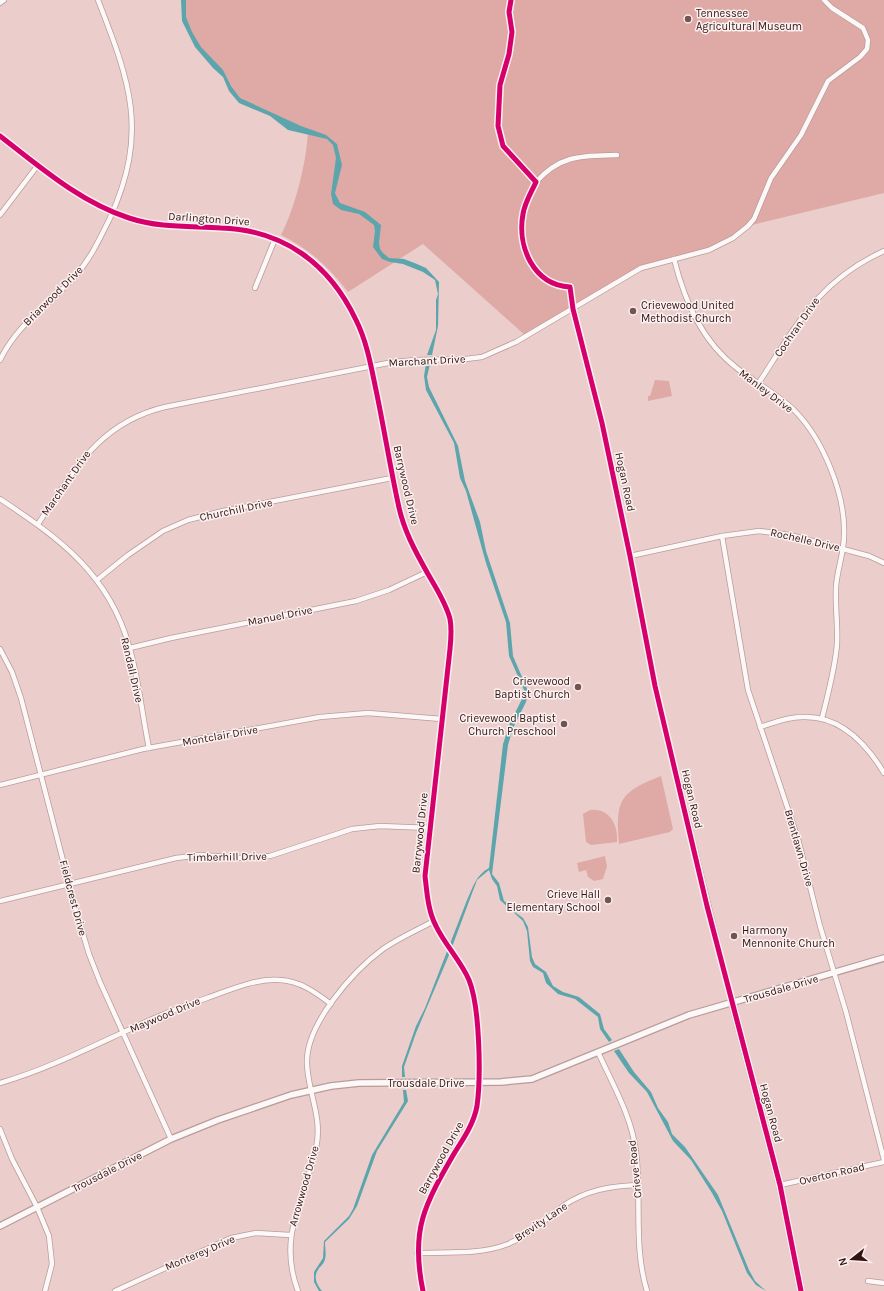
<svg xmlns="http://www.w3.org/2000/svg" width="884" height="1291" font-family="Karla,sans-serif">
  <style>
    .green { fill: #dfa9a6 }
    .water { fill: #5ca5ac }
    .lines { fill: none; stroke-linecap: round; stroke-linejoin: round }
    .minor-casing { stroke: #b89c9a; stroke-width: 6 }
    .tertiary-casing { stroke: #b89c9a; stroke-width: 8 }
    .minor { stroke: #fcf8f7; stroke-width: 4.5 }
    .tertiary { stroke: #fcf8f7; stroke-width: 5.5 }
    .cycleway-casing { stroke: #faf1f0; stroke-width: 8 }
    .cycleway { stroke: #d6006c; stroke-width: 5 }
    .poi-dot { fill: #735453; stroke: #faf1f0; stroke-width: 1.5 }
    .labels { text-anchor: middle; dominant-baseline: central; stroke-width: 3; stroke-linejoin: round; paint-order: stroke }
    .poi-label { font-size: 11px; fill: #321312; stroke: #faf1f0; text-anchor: start }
    .street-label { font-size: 11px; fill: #321312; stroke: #faf1f0 }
  </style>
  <rect width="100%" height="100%" fill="#ebcecc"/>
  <!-- green -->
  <g class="green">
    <path d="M183 0H884V193L748 226 719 246 650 264 526 336 423 244 348 292C329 267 309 249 281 235 295 208 307 161 308 130L244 103 231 89 223 73 198 45 186 25Z"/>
    <polygon points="655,380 669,381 672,396 648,401 648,396 650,396"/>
    <path d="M661 776 673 829 670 832 619 844C615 800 620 792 661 776Z"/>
    <path d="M590 810C610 808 618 825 617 842L591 845 586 842 583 814Z"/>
    <polygon points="605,856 607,866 603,879 594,881 588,877 586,870 579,872 577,863"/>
  </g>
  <!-- water -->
  <g class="water">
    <polygon points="181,0 186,0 186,17 192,32 201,47 223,70 231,86 240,98 301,126 326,135 337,144 342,165 335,193 340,203 365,212 381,225 379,243 380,249 383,253 389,258 404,259 417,264 426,268 439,282 438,326 432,355 427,355 436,330 436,300 438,294 435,280 423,272 403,264 390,262 382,259 373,247 375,231 374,225 359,214 341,210 333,204 331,194 336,158 333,145 327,139 288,130 270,116 239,103 229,91 223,77 213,68 195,47 182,21"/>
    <path d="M426 364H430L427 377 429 387 458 446 465 481 480 522 486 551 510 623 513 656 528 691 526 702 513 728 508 745 492 874 499 883 504 901 513 906 516 913 523 918 528 927 532 957 535 964 546 972 553 986 563 992 579 997 600 1014 604 1029 612 1040 609 1042 600 1029 598 1017 575 999 558 994 546 983 543 973 533 967 530 961 527 931 523 921 500 900 497 886 492 879 489 870 477 880 449 955 416 1033 404 1067 405 1077H402V1066L416 1026 425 1008 467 900C473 887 476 875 489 868L503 744 510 723 523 697 524 690 509 656 506 622 486 563 466 491 460 478 454 443 426 390 424 376Z"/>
    <polygon points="619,1049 634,1072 651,1092 658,1108 668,1122 672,1134 685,1147 718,1195 749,1270 755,1281 766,1291 756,1285 747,1273 722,1211 712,1193 691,1160 673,1141 647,1092 629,1073 614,1051"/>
    <path d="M403 1090H406L408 1101 377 1151 357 1206 349 1219 325 1242C325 1249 327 1256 324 1262 322 1266 319 1267 318 1270 313 1277 317 1285 322 1291H319L314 1282V1272L323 1258 324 1241 349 1216 353 1209 372 1155 404 1102Z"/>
  </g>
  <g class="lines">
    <defs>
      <g id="minor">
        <path d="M511 0 509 12 512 32 509 54 500 85 498 126 503 146 536 182C531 193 525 202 523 214 517 246 533 285 570 287L573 309 602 423 630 556 655 686 732 1002"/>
        <polyline points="0,3 4,0"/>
        <path d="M0 136C40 167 80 202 129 218 159 228 190 226 221 228 283 230 329 263 356 320 367 342 371 366 376 390 384 428 390 466 398 503 403 529 415 551 428 574 436 588 446 603 450 619 452 629 451 639 450 649L425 876C427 893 428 911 436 926 445 945 461 961 469 980 480 1007 481 1077 477 1106 474 1123 464 1138 455 1152 425 1204 410 1229 423 1291"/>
        <path d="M536 182C561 154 583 156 617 155"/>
        <polyline points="0,215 38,165"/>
        <path d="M674 259C685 302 702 342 738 369 756 383 777 394 794 410 823 439 846 495 844 536 844 553 837 570 836 587 835 606 838 625 837 644 835 669 828 694 822 718"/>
        <polyline points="255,288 275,239"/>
        <path d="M0 360C19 321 49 306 76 275 91 258 100 238 110 218 149 132 130 82 98 0"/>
        <path d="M758 384C796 326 818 281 884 251"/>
        <path d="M0 499C59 538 109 574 129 646 139 679 142 715 149 748"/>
        <path d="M38 524C74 471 98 423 165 407L393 362 416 360 466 359 482 357 516 342 641 268 709 250 733 238 748 226 754 219 771 178 801 135 828 81 860 57 867 49 868 40 863 28 832 8 824 0"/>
        <polyline points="722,536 748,690 798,839 820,926 846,1012 884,1160"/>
        <polyline points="630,556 722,536 759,531 790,535 869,556 884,563"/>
        <polyline points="97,580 128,555 163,531 188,520 223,511 392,478"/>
        <polyline points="130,648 171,638 356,601 389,590 427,572"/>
        <polyline points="0,649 12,672 21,698 75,907 89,954 100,982 171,1139"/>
        <path d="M760 727C773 723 787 717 802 717 839 715 866 743 884 773"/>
        <polyline points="0,785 143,749 320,717 368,713 442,719"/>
        <polyline points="0,901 176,858 201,855 241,858 270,856 352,829 380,826 430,828"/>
        <path d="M598 1052C612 1083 632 1117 636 1152 642 1198 633 1246 647 1291"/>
        <path d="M0 1083C72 1062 136 1021 207 998 230 990 256 978 280 980 300 981 315 992 331 1004"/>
        <polyline points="0,1129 12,1159 37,1207 49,1236 52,1264 45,1291"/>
        <polyline points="780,1185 884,1162"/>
        <path d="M417 1253C447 1252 480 1255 508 1244 529 1235 545 1220 563 1206 586 1190 611 1186 638 1185"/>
        <polyline points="868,1281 884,1283"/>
        <polyline points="115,1291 231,1238 256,1233 290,1235"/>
        <path d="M298 1291C277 1236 305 1199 316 1148 323 1118 308 1093 307 1064 305 1025 353 971 383 949 399 938 417 930 434 921"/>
      </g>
      <g id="tertiary">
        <polyline points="732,1002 780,1185 801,1291"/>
        <polyline points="0,1226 171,1139 218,1120 291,1095 331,1086 359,1083 501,1082 532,1079 689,1015 884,958"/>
      </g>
    </defs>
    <!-- minor casing -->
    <use href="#minor" class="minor-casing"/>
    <!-- tertiary casing -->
    <use href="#tertiary" class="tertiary-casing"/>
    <!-- minor -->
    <use href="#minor" class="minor"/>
    <!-- tertiary -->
    <use href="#tertiary" class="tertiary"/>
    <defs>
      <g id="cycleway">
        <path d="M511 0 509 12 512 32 509 54 500 85 498 126 503 146 536 182C531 193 525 202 523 214 517 246 533 285 570 287L573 309 602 423 630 556 655 686 707 906 780 1185 801 1291"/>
        <path d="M0 136C40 167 80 202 129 218 159 228 190 226 221 228 283 230 329 263 356 320 367 342 371 366 376 390 384 428 390 466 398 503 403 529 415 551 428 574 436 588 446 603 450 619 452 629 451 639 450 649L425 876C427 893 428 911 436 926 445 945 461 961 469 980 480 1007 481 1077 477 1106 474 1123 464 1138 455 1152 425 1204 410 1229 423 1291"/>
      </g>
    </defs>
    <!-- cycleway casing -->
    <use href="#cycleway" class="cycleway-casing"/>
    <!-- cycleway -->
    <use href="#cycleway" class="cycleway"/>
  </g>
  <!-- markers -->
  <g class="poi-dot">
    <circle cx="688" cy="19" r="4"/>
    <circle cx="633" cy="311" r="4"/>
    <circle cx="578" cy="687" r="4"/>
    <circle cx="564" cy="724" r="4"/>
    <circle cx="608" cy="900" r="4"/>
    <circle cx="734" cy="936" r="4"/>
  </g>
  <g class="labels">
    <!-- poi labels -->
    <g class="poi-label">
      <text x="696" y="13">Tennessee<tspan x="696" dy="13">Agricultural Museum</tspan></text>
      <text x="641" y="305">Crievewood United<tspan x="641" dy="13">Methodist Church</tspan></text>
      <text x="570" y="681" text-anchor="end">Crievewood<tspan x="570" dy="13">Baptist Church</tspan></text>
      <text x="556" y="718" text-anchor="end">Crievewood Baptist<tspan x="556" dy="13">Church Preschool</tspan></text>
      <text x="600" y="894" text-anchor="end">Crieve Hall<tspan x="600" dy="13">Elementary School</tspan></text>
      <text x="742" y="930">Harmony<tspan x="742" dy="13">Mennonite Church</tspan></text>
    </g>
    <!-- street labels -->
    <g class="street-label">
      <text transform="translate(209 219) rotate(4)">Darlington Drive</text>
      <text transform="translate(53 296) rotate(-45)">Briarwood Drive</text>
      <text transform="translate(797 327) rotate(-55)">Cochran Drive</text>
      <text transform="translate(427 361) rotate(-3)">Marchant Drive</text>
      <text transform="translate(766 391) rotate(37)">Manley Drive</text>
      <text transform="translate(625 482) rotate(78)">Hogan Road</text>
      <text transform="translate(66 483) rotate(-55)">Marchant Drive</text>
      <text transform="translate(406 485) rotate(77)">Barrywood Drive</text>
      <text transform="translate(236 510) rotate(-12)">Churchill Drive</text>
      <text transform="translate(805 540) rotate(13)">Rochelle Drive</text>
      <text transform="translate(280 616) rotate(-11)">Manuel Drive</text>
      <text transform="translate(132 670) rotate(77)">Randall Drive</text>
      <text transform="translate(220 736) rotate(-10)">Montclair Drive</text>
      <text transform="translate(692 799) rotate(77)">Hogan Road</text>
      <text transform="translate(420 833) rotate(-84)">Barrywood Drive</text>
      <text transform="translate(799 848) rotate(74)">Brentlawn Drive</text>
      <text transform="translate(227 857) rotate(-1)">Timberhill Drive</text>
      <text transform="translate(73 898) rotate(75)">Fieldcrest Drive</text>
      <text transform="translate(781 989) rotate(-16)">Trousdale Drive</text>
      <text transform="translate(165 1015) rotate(-23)">Maywood Drive</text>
      <text x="426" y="1083">Trousdale Drive</text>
      <text transform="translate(771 1113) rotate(75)">Hogan Road</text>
      <text transform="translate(441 1158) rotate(-61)">Barrywood Drive</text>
      <text transform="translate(635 1169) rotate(-96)">Crieve Road</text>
      <text transform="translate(107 1172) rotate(-27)">Trousdale Drive</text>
      <text transform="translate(832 1174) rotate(-13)">Overton Road</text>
      <text transform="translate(304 1186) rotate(-74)">Arrowwood Drive</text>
      <text transform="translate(541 1222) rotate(-34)">Brevity Lane</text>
      <text transform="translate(200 1253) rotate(-23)">Monterey Drive</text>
    </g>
  </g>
  <!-- north arrow -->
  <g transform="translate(852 1259) rotate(253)" stroke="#faf1f0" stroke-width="3" paint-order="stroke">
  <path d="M0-3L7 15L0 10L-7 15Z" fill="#321312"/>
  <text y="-6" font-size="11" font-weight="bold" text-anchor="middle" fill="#321312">N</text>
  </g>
</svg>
